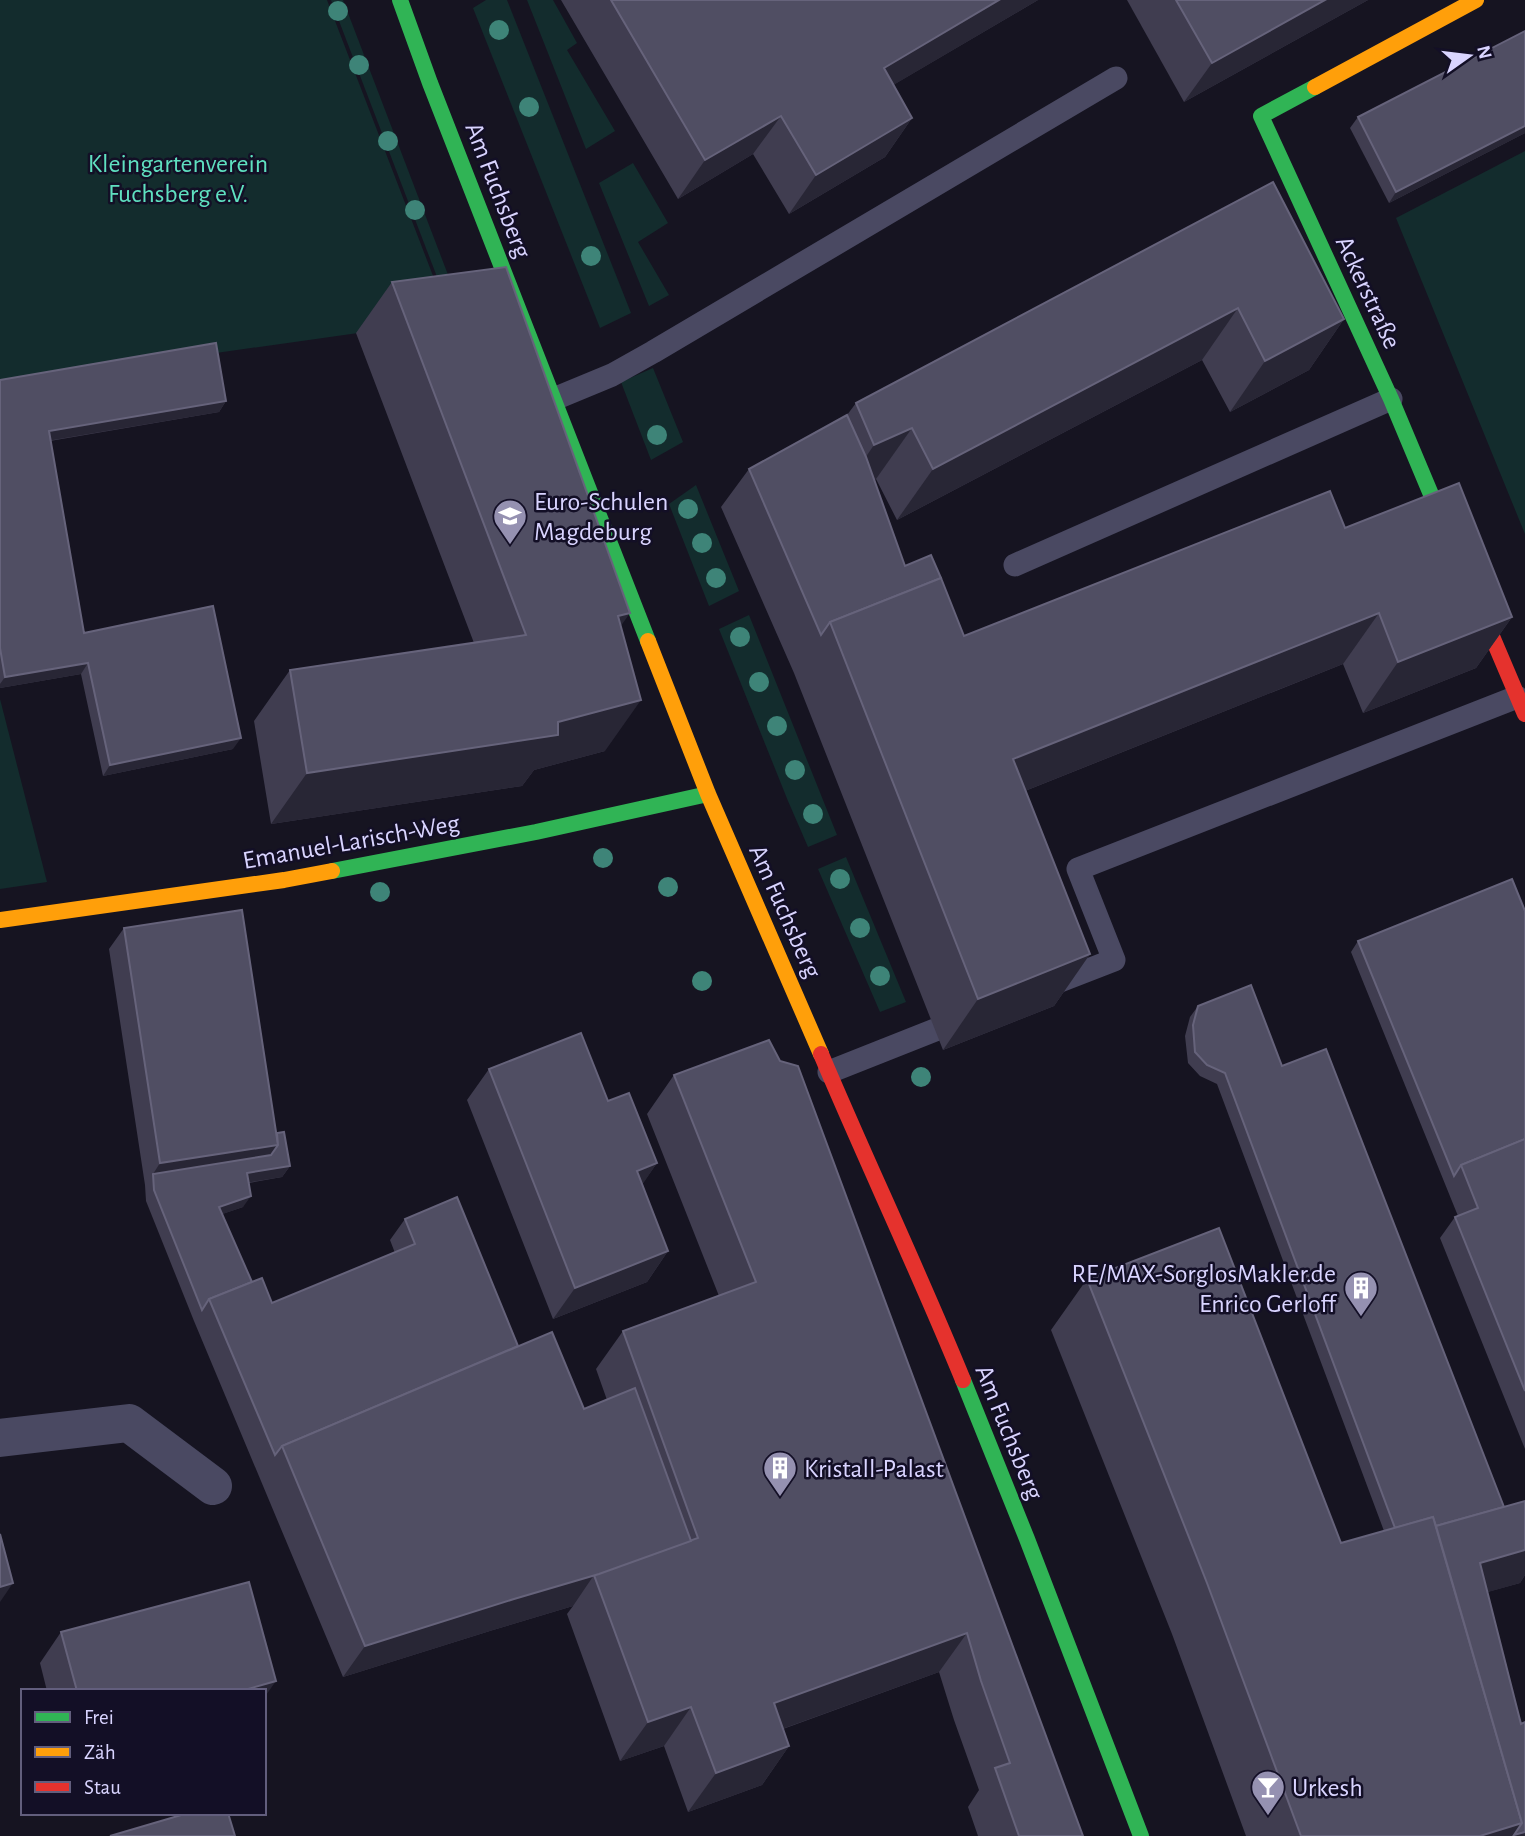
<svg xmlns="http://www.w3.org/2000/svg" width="1525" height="1836" font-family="'Alegreya Sans',sans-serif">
<rect width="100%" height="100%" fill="#161421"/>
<g fill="#132c2d">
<path d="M 0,0 L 327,0 L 450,320 L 209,354 L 0,390 Z"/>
<path d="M 331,0 L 343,0 L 463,314 L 452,316 Z"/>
<path d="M 486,0 L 507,0 L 631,313 L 600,328 L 473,8 Z"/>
<path d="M 527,0 L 553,0 L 577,43 L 567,50 L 615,131 L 586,149 Z"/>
<path d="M 1525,151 L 1525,534 L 1396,218 Z"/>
<path d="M 633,163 L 668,223 L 638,242 L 669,295 L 649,306 L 599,183 Z"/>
<path d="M 653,368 L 683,442 L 651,460 L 621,382 Z"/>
<path d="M 696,485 L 739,591 L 709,606 L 669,504 Z"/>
<path d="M 749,615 L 837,835 L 808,847 L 788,801 L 719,629 Z"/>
<path d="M 0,699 L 47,882 L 0,889 Z"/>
<path d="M 846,857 L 906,1002 L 880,1012 L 818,869 Z"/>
</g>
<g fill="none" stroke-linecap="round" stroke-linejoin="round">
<g stroke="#4a4962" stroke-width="23">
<path d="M 554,399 L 612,375 L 653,352 L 1116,78"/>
<path d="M 1015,565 L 1391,399"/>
<path d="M 1047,986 L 1114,960 L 1078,869 L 1517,697"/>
<path d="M 829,1072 L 935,1030"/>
</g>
<path stroke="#4a4962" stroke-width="38" d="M 0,1438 L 129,1423 L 213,1486"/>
<g stroke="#30b455" stroke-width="16">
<path d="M 400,0 L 430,83 L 648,641"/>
<path d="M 1315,87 L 1261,116 L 1391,399 L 1451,542"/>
<path d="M 332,871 L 536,832 L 708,794"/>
<path d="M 963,1380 L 1027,1539 L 1141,1836"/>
</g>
<g stroke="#ff9f0a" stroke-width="16">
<path d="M 1315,87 L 1476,0"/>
<path d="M 648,641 L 708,794 L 821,1054"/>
<path d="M 0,920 L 284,880 L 332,871"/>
</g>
<g stroke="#e5322d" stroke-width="16">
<path d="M 1474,594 L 1525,714"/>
<path d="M 821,1054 C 867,1163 918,1270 963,1380"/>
</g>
</g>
<g fill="#3e8478">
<circle cx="338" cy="11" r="10"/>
<circle cx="499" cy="30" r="10"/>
<circle cx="359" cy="65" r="10"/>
<circle cx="529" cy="107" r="10"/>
<circle cx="388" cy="141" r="10"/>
<circle cx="415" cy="210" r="10"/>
<circle cx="591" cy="256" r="10"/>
<circle cx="657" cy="435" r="10"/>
<circle cx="688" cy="509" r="10"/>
<circle cx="702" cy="543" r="10"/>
<circle cx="716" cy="578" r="10"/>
<circle cx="740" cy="637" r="10"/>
<circle cx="759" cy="682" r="10"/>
<circle cx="777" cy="726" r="10"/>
<circle cx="795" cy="770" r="10"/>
<circle cx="813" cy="814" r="10"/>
<circle cx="603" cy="858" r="10"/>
<circle cx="840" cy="879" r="10"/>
<circle cx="668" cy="887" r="10"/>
<circle cx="380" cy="892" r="10"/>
<circle cx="860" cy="928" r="10"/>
<circle cx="880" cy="976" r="10"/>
<circle cx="702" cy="981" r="10"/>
<circle cx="921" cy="1077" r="10"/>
</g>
<g fill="#403d50">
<path d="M 561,0 L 1038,0 L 893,85 L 912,118 L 885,157 L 789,214 L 753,154 L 678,199 Z"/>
<path d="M 1127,0 L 1368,0 L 1184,102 Z"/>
<path d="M 1525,31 L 1525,133 L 1389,203 L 1350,128 L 1358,117 Z"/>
<path d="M 1273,182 L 1344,319 L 1309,370 L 1230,412 L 1202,360 L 897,520 L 876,479 L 874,480 L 905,566 L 964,636 L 1345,528 L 1512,617 L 1476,668 L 1363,713 L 1343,664 L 1025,791 L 1090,954 L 1054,1006 L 943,1050 L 794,673 L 721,507 L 749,469 L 847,415 L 856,403 Z"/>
<path d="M 392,282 L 605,751 L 534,770 L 522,786 L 271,824 L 254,721 L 290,670 L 474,643 L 356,333 Z"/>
<path d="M 0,380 L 226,401 L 219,412 L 50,441 L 84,633 L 233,749 L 103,776 L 81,674 L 0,688 Z"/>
<path d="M 1525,911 L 1525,1449 L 1440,1238 L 1455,1217 L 1458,1216 L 1351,952 L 1358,941 Z"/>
<path d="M 124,928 L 277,1133 L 290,1166 L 282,1177 L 249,1183 L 243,1207 L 222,1214 L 252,1282 L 272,1303 L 395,1253 L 390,1240 L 405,1219 L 518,1346 L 584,1409 L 607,1400 L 596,1369 L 623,1331 L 719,1296 L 647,1114 L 674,1075 L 1083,1836 L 978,1836 L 968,1807 L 979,1790 L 954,1720 L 939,1672 L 783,1729 L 789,1746 L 762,1785 L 688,1812 L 664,1746 L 620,1761 L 567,1614 L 573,1606 L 493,1630 L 343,1677 L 194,1321 L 146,1201 L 145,1185 L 109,949 Z"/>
<path d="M 1198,1006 L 1282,1066 L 1504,1507 L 1525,1501 L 1525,1575 L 1520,1583 L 1487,1592 L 1525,1836 L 1246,1836 L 1172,1634 L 1051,1330 L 1087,1279 L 1341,1543 L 1384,1531 L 1217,1084 L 1200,1076 L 1188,1063 L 1185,1036 L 1190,1017 Z"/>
<path d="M 489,1069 L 608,1101 L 657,1163 L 642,1184 L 668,1251 L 647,1282 L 553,1319 L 467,1100 Z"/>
<path d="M 61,1632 L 264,1691 L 47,1691 L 40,1663 Z"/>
</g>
<g fill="#282635">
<path d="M 999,0 L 1038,0 L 856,107 L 884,68 Z"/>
<path d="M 1325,0 L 1368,0 L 1184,102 L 1212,63 Z"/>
<path d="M 781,116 L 753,154 L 678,199 L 705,160 Z"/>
<path d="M 912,118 L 885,157 L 789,214 L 816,175 Z"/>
<path d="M 1525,126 L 1525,133 L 1389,203 L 1396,192 Z"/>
<path d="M 1238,308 L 1202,360 L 897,520 L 933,469 Z"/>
<path d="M 1344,319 L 1309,370 L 1230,412 L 1265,361 Z"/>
<path d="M 226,401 L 219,412 L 41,442 L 49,431 Z"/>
<path d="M 912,428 L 876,479 L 839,496 L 874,445 Z"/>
<path d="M 630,613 L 594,664 L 618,616 Z"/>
<path d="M 1379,613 L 1343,664 L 977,810 L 1013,759 Z"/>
<path d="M 1512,617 L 1476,668 L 1363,713 L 1398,662 Z"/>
<path d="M 88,663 L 81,674 L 0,688 L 0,684 L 5,677 Z"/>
<path d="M 641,700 L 605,751 L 534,770 L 522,786 L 271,824 L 307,773 L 558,722 Z"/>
<path d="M 241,738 L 233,749 L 103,776 L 110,765 Z"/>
<path d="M 1090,954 L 1054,1006 L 943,1050 L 978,999 Z"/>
<path d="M 278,1145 L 263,1166 L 153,1174 L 160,1163 Z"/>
<path d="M 657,1163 L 636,1194 L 637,1171 Z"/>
<path d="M 290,1166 L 282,1177 L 239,1184 L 247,1173 Z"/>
<path d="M 251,1196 L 243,1207 L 211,1218 L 219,1207 Z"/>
<path d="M 668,1251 L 647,1282 L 553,1319 L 575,1288 Z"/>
<path d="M 1525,1550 L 1525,1575 L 1520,1583 L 1453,1602 L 1480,1563 Z"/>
<path d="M 594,1575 L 573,1606 L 493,1630 L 343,1677 L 365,1646 L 514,1599 Z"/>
<path d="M 13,1583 L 0,1602 L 0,1587 Z"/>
<path d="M 967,1633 L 939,1672 L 746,1742 L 774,1703 Z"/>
<path d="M 276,1681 L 264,1698 L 264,1691 L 241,1691 Z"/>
<path d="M 691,1707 L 664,1746 L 620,1761 L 648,1722 Z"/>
<path d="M 789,1746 L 762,1785 L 688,1812 L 716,1773 Z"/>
<path d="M 1522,1823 L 1525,1836 L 1480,1836 Z"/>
</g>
<g fill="#504e63" stroke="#66637b" stroke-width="2">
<path d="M 611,0 L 999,0 L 884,68 L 912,118 L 816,175 L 781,116 L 705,160 Z"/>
<path d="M 1176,0 L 1325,0 L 1212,63 Z"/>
<path d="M 1525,31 L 1525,126 L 1396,192 L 1358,117 Z"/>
<path d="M 1273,182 L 1344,319 L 1265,361 L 1238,308 L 933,469 L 912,428 L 874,445 L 856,403 Z"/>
<path d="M 506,267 L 630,613 L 618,616 L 641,700 L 558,722 L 558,735 L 307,773 L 290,670 L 526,635 L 392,282 Z"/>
<path d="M 216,343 L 226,401 L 49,431 L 84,633 L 213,606 L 241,738 L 110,765 L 88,663 L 5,677 L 0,648 L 0,380 Z"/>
<path d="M 847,415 L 866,457 L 905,566 L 931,555 L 941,578 L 830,622 L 821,635 L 749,469 Z"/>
<path d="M 1459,483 L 1512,617 L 1398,662 L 1379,613 L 1013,759 L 1090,954 L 978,999 L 830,622 L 941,578 L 964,636 L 1330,491 L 1345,528 Z"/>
<path d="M 1512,879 L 1525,911 L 1525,1139 L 1461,1165 L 1454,1176 L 1358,941 Z"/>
<path d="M 242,910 L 278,1145 L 160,1163 L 124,928 Z"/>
<path d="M 1251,985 L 1282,1066 L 1326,1049 L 1504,1507 L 1436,1526 L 1433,1517 L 1395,1528 L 1225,1073 L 1207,1065 L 1195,1052 L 1193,1025 L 1198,1006 Z"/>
<path d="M 581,1033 L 608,1101 L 629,1093 L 657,1163 L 637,1171 L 668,1251 L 575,1288 L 489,1069 Z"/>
<path d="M 769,1040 L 780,1061 L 798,1066 L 1083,1836 L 1019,1836 L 995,1768 L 1010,1763 L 981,1681 L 967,1633 L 774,1703 L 789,1746 L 716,1773 L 691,1707 L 648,1722 L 594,1575 L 698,1538 L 623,1331 L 756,1282 L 674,1075 Z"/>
<path d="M 284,1132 L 290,1166 L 247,1173 L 251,1196 L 219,1207 L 252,1282 L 209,1299 L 202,1310 L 154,1190 L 153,1174 L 271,1155 L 278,1145 L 277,1133 Z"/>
<path d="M 1525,1139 L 1525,1391 L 1455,1217 L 1478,1208 L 1461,1165 Z"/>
<path d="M 457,1197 L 518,1346 L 282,1446 L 275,1455 L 209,1299 L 262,1278 L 272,1303 L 415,1244 L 405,1219 Z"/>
<path d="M 1219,1228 L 1341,1543 L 1433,1517 L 1522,1823 L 1480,1836 L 1301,1836 L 1207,1583 L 1087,1279 Z"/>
<path d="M 552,1332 L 584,1409 L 635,1388 L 691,1541 L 599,1574 L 514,1599 L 365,1646 L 282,1446 Z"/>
<path d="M 1525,1501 L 1525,1550 L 1480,1563 L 1521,1724 L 1525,1722 L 1525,1832 L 1514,1835 L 1522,1823 L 1436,1526 Z"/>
<path d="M 0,1534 L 13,1583 L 0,1587 Z"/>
<path d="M 249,1582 L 276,1681 L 241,1691 L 77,1691 L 61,1632 Z"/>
<path d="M 188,1813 L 228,1813 L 235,1836 L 110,1836 Z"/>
</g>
<defs>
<g id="school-pin" transform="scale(1.75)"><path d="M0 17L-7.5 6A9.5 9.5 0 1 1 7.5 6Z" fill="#9591b1" stroke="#130f26"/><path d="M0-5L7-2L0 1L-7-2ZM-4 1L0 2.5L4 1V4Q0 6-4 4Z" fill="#fff"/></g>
<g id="building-pin" transform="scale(1.75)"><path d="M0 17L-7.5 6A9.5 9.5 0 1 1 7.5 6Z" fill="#9591b1" stroke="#130f26"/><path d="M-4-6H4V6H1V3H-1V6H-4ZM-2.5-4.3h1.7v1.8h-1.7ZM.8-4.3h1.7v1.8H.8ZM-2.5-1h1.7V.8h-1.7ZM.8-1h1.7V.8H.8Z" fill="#fff"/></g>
<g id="bar-pin" transform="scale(1.75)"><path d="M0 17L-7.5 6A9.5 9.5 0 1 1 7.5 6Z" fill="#9591b1" stroke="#130f26"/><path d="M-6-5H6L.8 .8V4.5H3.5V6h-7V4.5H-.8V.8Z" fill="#fff"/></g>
</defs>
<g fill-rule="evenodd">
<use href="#school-pin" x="510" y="516"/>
<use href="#building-pin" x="1361" y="1288"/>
<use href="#building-pin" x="780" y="1468"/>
<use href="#bar-pin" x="1268" y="1787"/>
</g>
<g text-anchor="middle" stroke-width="5" stroke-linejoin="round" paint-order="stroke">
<g font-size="26" fill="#5fe0c0" stroke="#130f26">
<text x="178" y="172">Kleingartenverein<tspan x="178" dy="30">Fuchsberg e.V.</tspan></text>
</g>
<g font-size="26" fill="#d9d4ff" stroke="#130f26">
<text transform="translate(499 190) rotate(69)" y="9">Am Fuchsberg</text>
<text transform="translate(1369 292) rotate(65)" y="9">Ackerstraße</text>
<text transform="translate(351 841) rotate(-10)" y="9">Emanuel-Larisch-Weg</text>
<text transform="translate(786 911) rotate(66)" y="9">Am Fuchsberg</text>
<text transform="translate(1010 1432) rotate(68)" y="9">Am Fuchsberg</text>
</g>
<g font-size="26" fill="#d9d4ff" stroke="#130f26" text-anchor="start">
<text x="534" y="510">Euro-Schulen<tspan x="534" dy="30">Magdeburg</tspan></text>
<text x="1336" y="1282" text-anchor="end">RE/MAX-SorglosMakler.de<tspan x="1336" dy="30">Enrico Gerloff</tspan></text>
<text x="804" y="1477">Kristall-Palast</text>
<text x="1292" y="1796">Urkesh</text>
</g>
</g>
<rect x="21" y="1689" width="245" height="126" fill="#130f26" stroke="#625e7d" stroke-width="2"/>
<rect x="35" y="1712" width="35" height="10" fill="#30b455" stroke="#625e7d" stroke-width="2"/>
<text x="84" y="1724" font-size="21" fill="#d9d4ff">Frei</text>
<rect x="35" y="1747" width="35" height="10" fill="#ff9f0a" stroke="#625e7d" stroke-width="2"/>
<text x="84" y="1759" font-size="21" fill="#d9d4ff">Zäh</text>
<rect x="35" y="1782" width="35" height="10" fill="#e5322d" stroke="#625e7d" stroke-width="2"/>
<text x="84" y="1794" font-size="21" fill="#d9d4ff">Stau</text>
<g transform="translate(1469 56) rotate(76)" stroke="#130f26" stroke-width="5" paint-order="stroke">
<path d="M0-5L12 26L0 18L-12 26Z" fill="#d9d4ff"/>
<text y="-10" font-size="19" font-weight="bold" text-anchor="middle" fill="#d9d4ff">N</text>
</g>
</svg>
